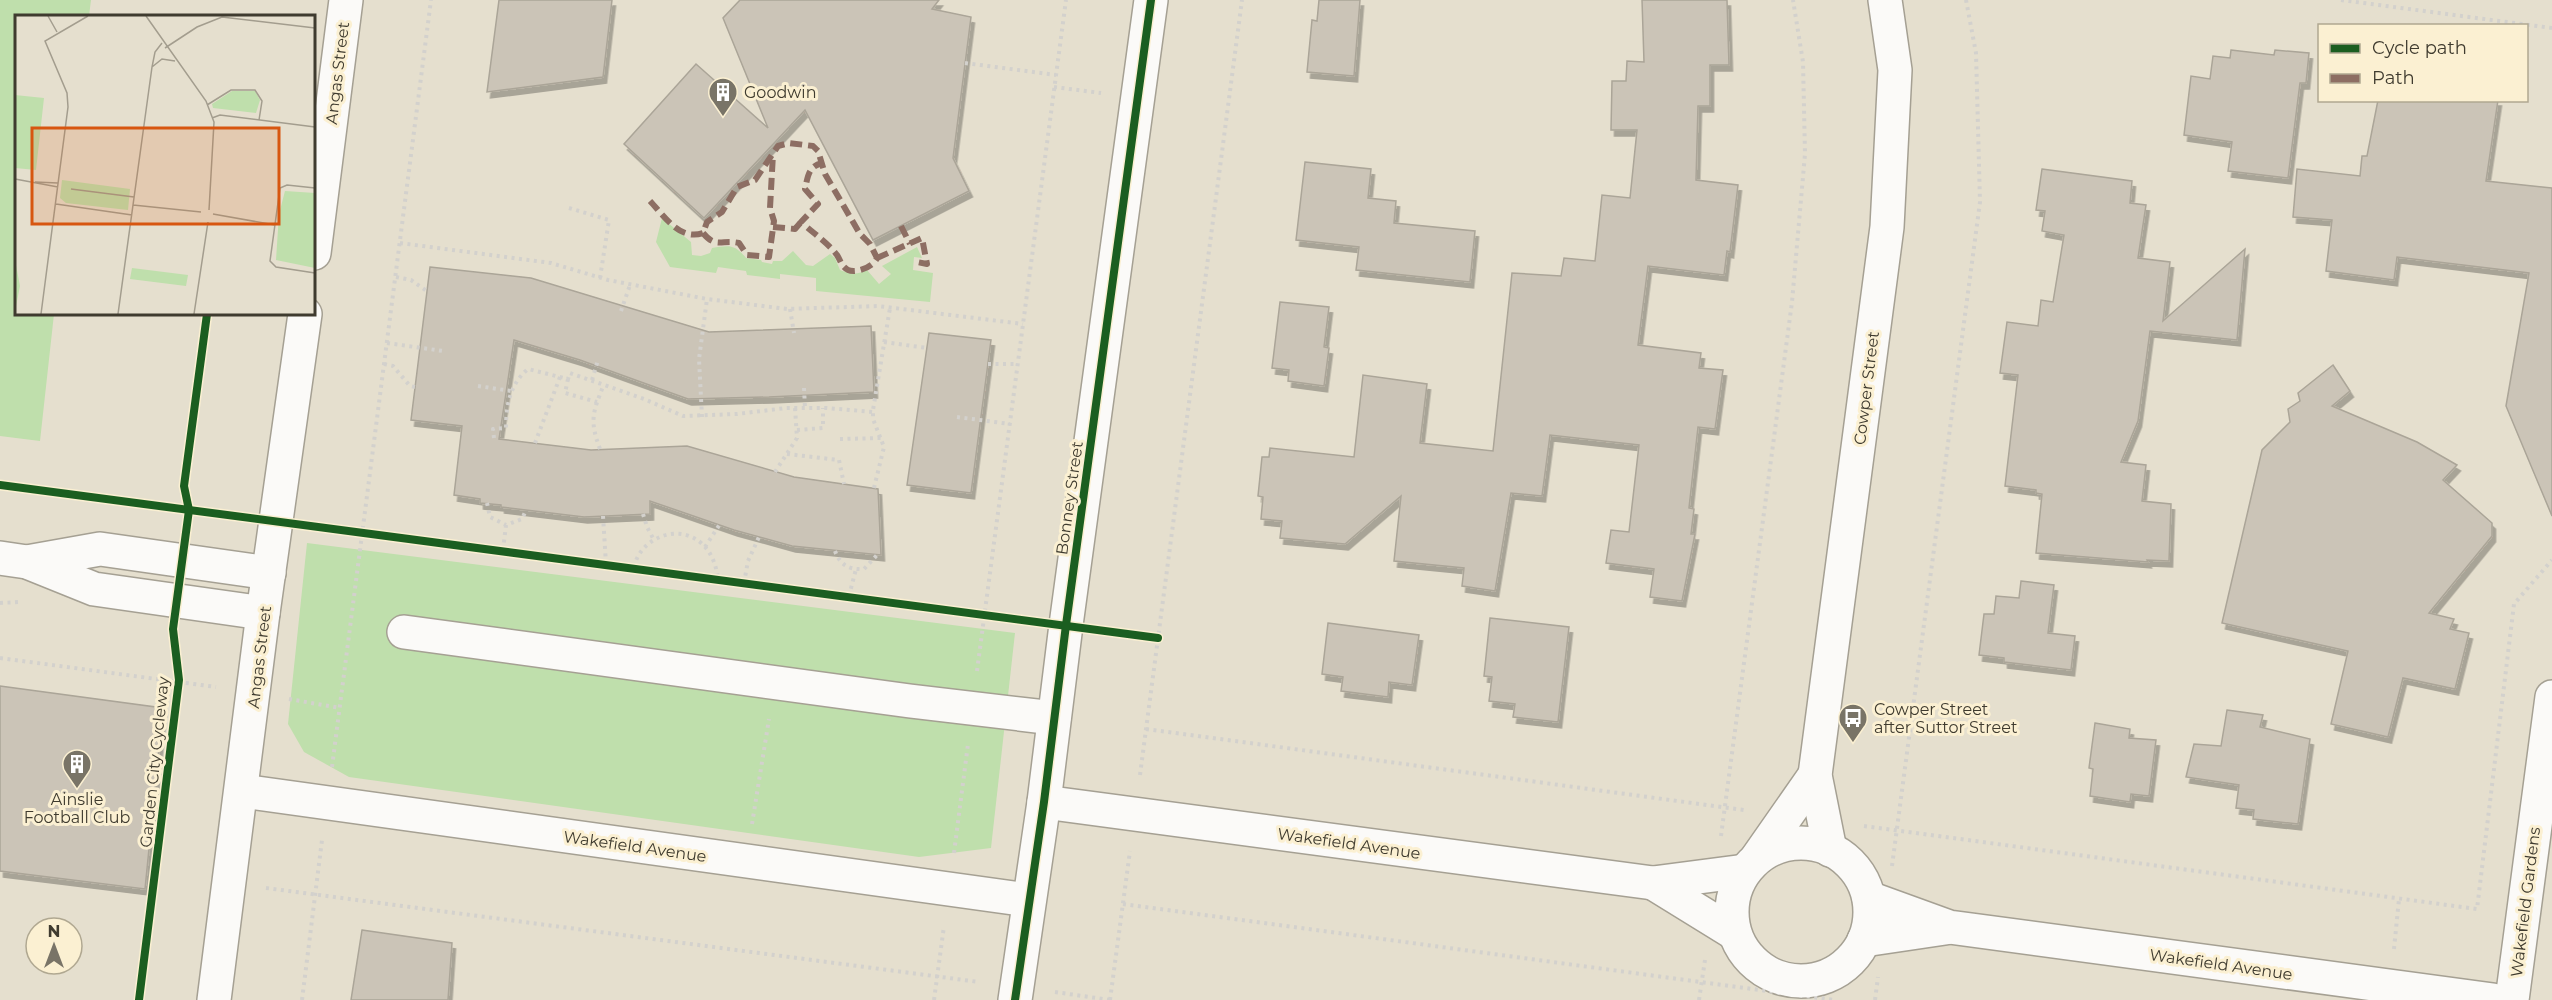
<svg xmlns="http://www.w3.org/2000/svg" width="2552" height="1000" font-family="Montserrat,sans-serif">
<defs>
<filter id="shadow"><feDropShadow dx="3.5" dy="6" stdDeviation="0" flood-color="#0004"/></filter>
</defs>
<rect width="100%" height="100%" fill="#e5dfce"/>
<g fill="#bfdfac">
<path d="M 0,0 L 91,0 L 89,16 L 16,16 L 16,314 L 54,314 L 40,441 L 0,436 Z"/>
<path d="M 662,218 L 691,242 L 692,255 L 701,256 L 710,253 L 712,248 C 729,245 735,244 746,258 L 761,260 L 762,262 L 772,264 L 773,261 L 782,261 L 793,251 L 806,265 L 813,266 L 830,254 L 835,258 L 840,270 C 851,274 857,275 867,270 L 879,284 L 891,274 L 882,266 L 917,247 L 922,258 L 914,257 L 913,270 L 933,273 L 930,302 L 816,291 L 816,278 L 780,274 L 780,279 L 747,275 L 746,271 L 718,267 L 716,273 L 670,267 L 656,242 Z"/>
<path d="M 307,543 L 1015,633 L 991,848 L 919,857 L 349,777 L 304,752 L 288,724 Z"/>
</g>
<g fill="#cbc4b7" stroke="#aba598" stroke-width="1.5" filter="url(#shadow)">
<path d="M 499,0 L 612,0 L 603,77 L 487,92 Z"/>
<path d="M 740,0 L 939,0 L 932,9 L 971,17 L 953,158 L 969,191 L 873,240 L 805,110 L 704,218 L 624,144 L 696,64 L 768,128 L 723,18 Z"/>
<path d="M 1319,0 L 1360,0 L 1354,76 L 1307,72 L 1312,20 L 1317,21 Z"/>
<path d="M 1642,0 L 1727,0 L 1729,65 L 1710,65 L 1710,106 L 1698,106 L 1696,180 L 1738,185 L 1730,252 L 1727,251 L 1724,275 L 1648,266 L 1638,345 L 1701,353 L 1699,368 L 1723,370 L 1715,429 L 1698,427 L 1689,508 L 1694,509 L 1691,534 L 1695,534 L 1682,601 L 1650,597 L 1654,569 L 1606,563 L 1611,530 L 1629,532 L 1639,445 L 1550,435 L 1542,496 L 1511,493 L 1495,591 L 1462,586 L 1464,568 L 1394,561 L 1401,496 L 1345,544 L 1280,538 L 1282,521 L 1261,519 L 1263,497 L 1258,496 L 1262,457 L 1269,457 L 1270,448 L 1354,457 L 1363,375 L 1427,384 L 1420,443 L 1493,451 L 1512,273 L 1561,276 L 1564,258 L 1595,261 L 1602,195 L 1630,198 L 1637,130 L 1611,130 L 1612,81 L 1626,81 L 1627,61 L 1644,62 Z"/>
<path d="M 2231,50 L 2274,55 L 2275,50 L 2309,53 L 2306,83 L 2300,83 L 2288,178 L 2228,171 L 2232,142 L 2184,135 L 2191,76 L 2210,79 L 2213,56 L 2230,58 Z"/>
<path d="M 2378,100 L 2498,100 L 2486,181 L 2552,188 L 2552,516 L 2506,406 L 2529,273 L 2397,257 L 2394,280 L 2326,271 L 2332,220 L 2293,217 L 2297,169 L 2360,176 L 2362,156 L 2367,156 Z"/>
<path d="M 1305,162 L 1371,169 L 1368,198 L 1396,201 L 1394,223 L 1475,231 L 1470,282 L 1356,270 L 1359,247 L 1296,240 Z"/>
<path d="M 2042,169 L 2132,181 L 2130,203 L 2146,205 L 2138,258 L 2170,262 L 2163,321 L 2245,249 L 2237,340 L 2150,331 L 2138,421 L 2121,462 L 2146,465 L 2142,501 L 2171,504 L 2169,561 L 2147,560 L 2148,562 L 2036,553 L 2042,494 L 2036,493 L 2036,490 L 2005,486 L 2018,375 L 2000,373 L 2007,322 L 2038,326 L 2041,300 L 2053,302 L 2064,235 L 2042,231 L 2045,211 L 2036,210 Z"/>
<path d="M 430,267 L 531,278 L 709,332 L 871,326 L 874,392 L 769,397 L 688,399 L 580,360 L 514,340 L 499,439 L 591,450 L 687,446 L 794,477 L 878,489 L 881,555 L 792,546 L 734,530 L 650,501 L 650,514 L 584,517 L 501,507 L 501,505 L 480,503 L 480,499 L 454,495 L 462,426 L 411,420 Z"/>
<path d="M 1280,302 L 1329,307 L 1324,347 L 1329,348 L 1324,386 L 1288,381 L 1289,370 L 1272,368 Z"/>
<path d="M 929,333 L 991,340 L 971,493 L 907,485 Z"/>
<path d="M 2333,365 L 2350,391 L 2332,406 L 2417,442 L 2457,465 L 2443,480 L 2492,523 L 2492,536 L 2429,613 L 2454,619 L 2450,629 L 2469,633 L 2455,689 L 2403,678 L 2388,737 L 2331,724 L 2348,651 L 2222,623 L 2262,450 L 2290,422 L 2288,409 L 2300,401 L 2298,393 Z"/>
<path d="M 2021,581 L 2054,585 L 2048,633 L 2075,636 L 2071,670 L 2004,662 L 2004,658 L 1979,655 L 1984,614 L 1994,614 L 1996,596 L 2019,598 Z"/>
<path d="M 1490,618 L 1569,627 L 1558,722 L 1513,717 L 1515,704 L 1489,701 L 1492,677 L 1484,676 Z"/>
<path d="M 1328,623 L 1419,635 L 1412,685 L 1389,682 L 1388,697 L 1341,691 L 1343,677 L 1322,674 Z"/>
<path d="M 0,686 L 163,708 L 145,889 L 0,871 Z"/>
<path d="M 2227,710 L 2263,715 L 2260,727 L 2310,739 L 2298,824 L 2253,819 L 2254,810 L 2236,808 L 2239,785 L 2186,777 L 2194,744 L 2221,746 Z"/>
<path d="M 2095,723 L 2130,729 L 2129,738 L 2156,740 L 2149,796 L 2131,794 L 2130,802 L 2090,796 L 2093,769 L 2089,768 Z"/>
<path d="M 362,930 L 452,943 L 448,1000 L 351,1000 Z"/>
</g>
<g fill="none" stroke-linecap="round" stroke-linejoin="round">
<g stroke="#a5a093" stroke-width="36">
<g id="minor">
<path d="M 314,253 L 346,0"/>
<path d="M 0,558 L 27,562 L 94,589 L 263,613"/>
<path d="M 27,562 L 100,549 L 269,573"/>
<path d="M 404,632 L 910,701 L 1054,718"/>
<path d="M 242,791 L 1028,900"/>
<path d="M 1044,802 L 1653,883 L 1745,871"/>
<path d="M 1653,883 L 1734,933"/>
<path d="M 1869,898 L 1949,927 L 2493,1000"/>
<path d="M 1864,940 L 1945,928"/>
<path d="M 214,1000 L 263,613 L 305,314"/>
<path d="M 1015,1000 L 1044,802 L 1066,625 L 1151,0"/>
<path d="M 2512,1000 L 2552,697"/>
</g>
</g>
<g stroke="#a5a093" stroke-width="36">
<g id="tertiary">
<circle cx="1801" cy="912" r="69"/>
<path d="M 1830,850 L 1815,775 L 1887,227 L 1895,70 L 1885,0"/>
<path d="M 1757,858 L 1815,775"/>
</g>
</g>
<g stroke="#d3d1cd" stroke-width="4" stroke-dasharray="3 4.5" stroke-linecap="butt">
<path d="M 2341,0 L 2552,28"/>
<path d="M 965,63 L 1056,75"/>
<path d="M 1054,87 L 1101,93"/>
<path d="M 569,208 L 609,220 L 600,278"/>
<path d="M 400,243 L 551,263 L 608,280 L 707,299 L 787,309 L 878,306 L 1023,324"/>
<path d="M 396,277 L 411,280 L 428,292"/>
<path d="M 790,309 L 794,333"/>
<path d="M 621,311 L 630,285"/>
<path d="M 884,342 L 927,348"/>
<path d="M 387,343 L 443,351"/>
<path d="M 384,364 L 393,366 L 410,386 L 415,387"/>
<path d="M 988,364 L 1018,364"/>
<path d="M 568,379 L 565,393 L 597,402"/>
<path d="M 592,380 L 598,360"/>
<path d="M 478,386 L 511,391"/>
<path d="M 804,388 L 805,408"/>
<path d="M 702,417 L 699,359 L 707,299"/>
<path d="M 957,417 L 1010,424"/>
<path d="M 797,430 L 823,428 L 823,408"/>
<path d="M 494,438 L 493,429 L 506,428 C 506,405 510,384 528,369 L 568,379 L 570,373 L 644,399 L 683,416 L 737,414 L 786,408 L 827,408 L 873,412"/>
<path d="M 840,439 L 881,438"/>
<path d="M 535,443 L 560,377"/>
<path d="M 600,449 C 589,420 593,412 604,384"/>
<path d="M 787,454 L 839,460 L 844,484"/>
<path d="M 775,472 L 797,438 L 795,408"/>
<path d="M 874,488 L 884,447 L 873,419 L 873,410 L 890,308"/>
<path d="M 487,503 L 490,517 L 506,525 L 522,519 L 526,510"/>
<path d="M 643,514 L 647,527 L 654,540"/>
<path d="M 603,516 L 606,564"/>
<path d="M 705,547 L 720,524"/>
<path d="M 503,550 L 506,525"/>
<path d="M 835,551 C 840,565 849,570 864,569 L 877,555"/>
<path d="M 634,567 C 640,539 676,523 700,542 C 712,552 716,565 718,579"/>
<path d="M 744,583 L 748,561 L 759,537"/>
<path d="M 849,596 L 856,569"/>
<path d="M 0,603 L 20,602"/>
<path d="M 0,658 L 216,687"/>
<path d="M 977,671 L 1066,0"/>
<path d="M 289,699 L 340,708"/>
<path d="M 1146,729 L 1744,810"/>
<path d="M 332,767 L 431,0"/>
<path d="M 1140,775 L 1242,0"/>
<path d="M 752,824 L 769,719"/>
<path d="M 1864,826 L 2477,909 L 2514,604 L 2552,560"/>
<path d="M 1721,836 L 1792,302 L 1805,154 L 1803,62 L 1793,0"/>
<path d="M 954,853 L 968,744"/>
<path d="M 1892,866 L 1980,202 L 1976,53 L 1966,0"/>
<path d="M 266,888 L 979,982"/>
<path d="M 1123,904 L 1834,1000"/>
<path d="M 2394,949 L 2399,899"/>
<path d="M 1055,992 L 1110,1000"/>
<path d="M 302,1000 L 322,840"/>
<path d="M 934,1000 L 944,926"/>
<path d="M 1110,1000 L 1130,851"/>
<path d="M 1699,1000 L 1705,960"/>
<path d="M 1875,1000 L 1878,977"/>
</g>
<use href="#minor" stroke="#fbfaf8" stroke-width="33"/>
<use href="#tertiary" stroke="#fbfaf8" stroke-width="33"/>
<g stroke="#8d6e63" stroke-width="6" stroke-dasharray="12 6" stroke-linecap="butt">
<path d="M 650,201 C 665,217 680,241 703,233 L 707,222 L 722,212 L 737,187 L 755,180 L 778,146 L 789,143 L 813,146 L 818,151 L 825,174 L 860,234 L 870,244 L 877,258 C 874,266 857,274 848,270 C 841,266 841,261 837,255 C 828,243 813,233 801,222 L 818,204 L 805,189 C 808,176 808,167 822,163"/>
<path d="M 901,226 L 910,244"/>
<path d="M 773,227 L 795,229 L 801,222"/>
<path d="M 703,233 C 716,249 722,239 739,243 L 747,255 L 769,257 L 774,221 L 770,208 L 773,154"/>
<path d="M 877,258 L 922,238 L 927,264 L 917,262"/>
</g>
<g stroke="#fbf0d2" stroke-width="11">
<g id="cycleway">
<path d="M 0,485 L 1158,638"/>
<path d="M 139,1000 L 179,680 L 173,629 L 189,510 L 184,486 L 207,314"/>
<path d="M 1015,1000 L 1044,802 L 1066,625 L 1151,0"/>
</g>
</g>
<use href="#cycleway" stroke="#1b5e20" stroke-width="8"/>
</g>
<defs>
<g id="building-pin" transform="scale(1.5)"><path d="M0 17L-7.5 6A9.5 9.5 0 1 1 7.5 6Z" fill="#797467" stroke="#fbf0d2"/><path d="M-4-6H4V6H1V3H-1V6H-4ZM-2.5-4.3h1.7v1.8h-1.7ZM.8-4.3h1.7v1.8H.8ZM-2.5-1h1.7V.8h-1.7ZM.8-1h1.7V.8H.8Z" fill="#fff"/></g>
<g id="bus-pin" transform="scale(1.5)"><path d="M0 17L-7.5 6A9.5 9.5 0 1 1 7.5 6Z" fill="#797467" stroke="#fbf0d2"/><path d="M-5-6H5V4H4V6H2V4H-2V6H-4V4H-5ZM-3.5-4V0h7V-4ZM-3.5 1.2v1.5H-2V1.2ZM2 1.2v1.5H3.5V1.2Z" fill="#fff"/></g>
</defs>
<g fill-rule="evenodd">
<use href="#building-pin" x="723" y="92"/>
<use href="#bus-pin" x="1853" y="718"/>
<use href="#building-pin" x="77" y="764"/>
</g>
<g text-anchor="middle" stroke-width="6" stroke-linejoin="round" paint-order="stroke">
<g font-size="16" fill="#3f3b2f" stroke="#fbf0d2">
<text transform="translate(337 73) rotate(-83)" y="6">Angas Street</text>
<text transform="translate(1866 388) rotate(-83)" y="6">Cowper Street</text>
<text transform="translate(1069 498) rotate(-82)" y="6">Bonney Street</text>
<text transform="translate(259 657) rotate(-83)" y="6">Angas Street</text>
<text transform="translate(154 762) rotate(-84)" y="6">Garden City Cycleway</text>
<text transform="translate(1349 843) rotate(8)" y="6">Wakefield Avenue</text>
<text transform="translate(635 846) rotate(8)" y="6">Wakefield Avenue</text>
<text transform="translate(2525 902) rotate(-83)" y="6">Wakefield Gardens</text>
<text transform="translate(2221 964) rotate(8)" y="6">Wakefield Avenue</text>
</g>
<g font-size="16" fill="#3f3b2f" stroke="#fbf0d2" text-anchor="start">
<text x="744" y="98">Goodwin</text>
<text x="1874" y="715">Cowper Street<tspan x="1874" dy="18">after Suttor Street</tspan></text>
<text x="77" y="805" text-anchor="middle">Ainslie<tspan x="77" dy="18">Football Club</tspan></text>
</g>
</g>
<g transform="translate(15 15)">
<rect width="300" height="300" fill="#e5dfce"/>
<path d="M 217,76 L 240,76 L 245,85 L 241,98 L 198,93 L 197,89 ZM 0,80 L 29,83 L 21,155 L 0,153 ZM 47,165 L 115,174 L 113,195 L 51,188 L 45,183 ZM 270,176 L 300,178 L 300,253 L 261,245 L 264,199 ZM 0,245 L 5,271 L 0,296 ZM 117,253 L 173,260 L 171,271 L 115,264 Z" fill="#bfdfac"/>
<path fill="none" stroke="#a39d8e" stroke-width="1.5" d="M 33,1 L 42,17M 131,1 L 191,86 L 199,107 L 194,195M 150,33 L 182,12 L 207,2 L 300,13M 137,52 L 147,44 L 160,46M 192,90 L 216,75 L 240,75 L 247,86 L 244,105M 197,103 L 205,100 L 300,112M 0,164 L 43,172M 20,167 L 43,168M 300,173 L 272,170 L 265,173 L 255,246 L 261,252 L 300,258M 56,174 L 119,182M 41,189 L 117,200M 118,190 L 186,197M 198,199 L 260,210M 26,299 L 53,92 L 52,78 L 30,26 L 73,1M 103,299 L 137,52 L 140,37 L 147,28M 179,299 L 193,207"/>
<path fill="#d75610" fill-opacity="0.15" stroke="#d75610" stroke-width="3" d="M 17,113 L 264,113 L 264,209 L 17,209 Z"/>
<rect width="300" height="300" fill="none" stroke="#3f3b2f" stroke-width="3"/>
</g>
<rect x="2318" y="24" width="210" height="78" fill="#fbf0d2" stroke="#b0a891" stroke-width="1.5"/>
<rect x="2330" y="44" width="30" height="9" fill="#1b5e20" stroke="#b0a891" stroke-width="1.5"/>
<text x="2372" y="54" font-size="18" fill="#3f3b2f">Cycle path</text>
<rect x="2330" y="74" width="30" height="9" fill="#8d6e63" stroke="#b0a891" stroke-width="1.5"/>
<text x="2372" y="84" font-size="18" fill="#3f3b2f">Path</text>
<g transform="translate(54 946)"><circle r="28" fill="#fbf0d2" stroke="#b0a891" stroke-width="1.5"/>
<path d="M0-4.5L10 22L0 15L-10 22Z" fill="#797467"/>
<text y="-9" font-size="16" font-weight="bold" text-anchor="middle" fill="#3f3b2f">N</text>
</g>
</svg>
